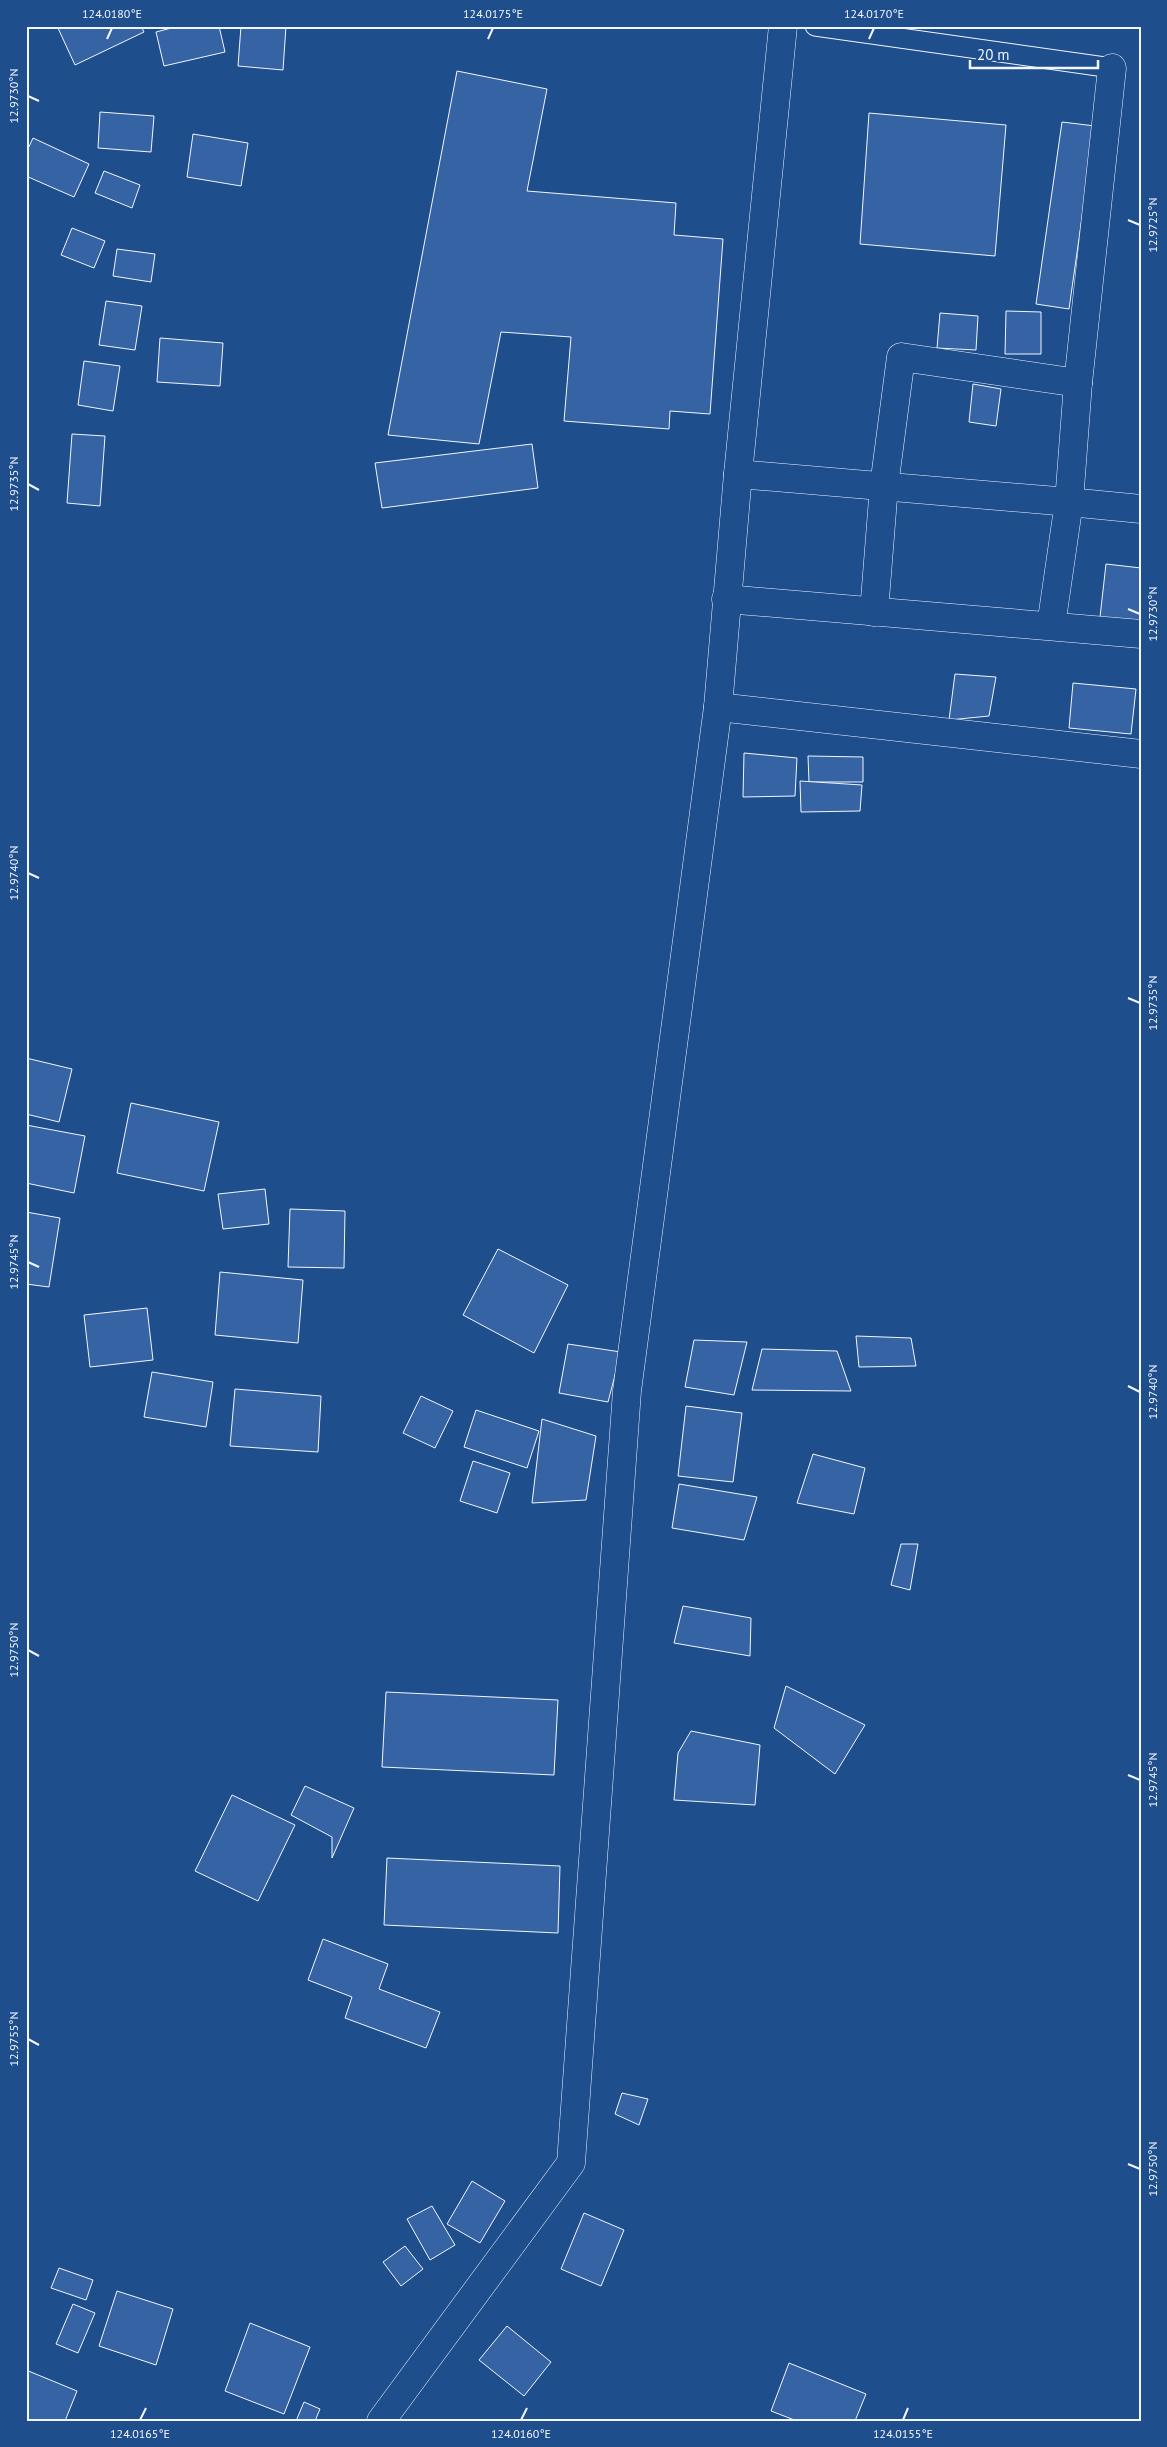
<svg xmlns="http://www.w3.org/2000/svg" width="1167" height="2447" font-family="'PT Sans',sans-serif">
<rect width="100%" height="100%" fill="#1f4e8c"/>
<g fill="#3563a3" stroke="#f2f6ff">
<path d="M 57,26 L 141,26 L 144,32 L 75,65 Z"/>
<path d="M 179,26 L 219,26 L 225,52 L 164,66 L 156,32 Z"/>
<path d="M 241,26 L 286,26 L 283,70 L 238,66 Z"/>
<path d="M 457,71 L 547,89 L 527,191 L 676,203 L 674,235 L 723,239 L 710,414 L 670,411 L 669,429 L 564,421 L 571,337 L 501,332 L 479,444 L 388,435 Z"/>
<path d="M 100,112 L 154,116 L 151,152 L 98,148 Z"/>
<path d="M 869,113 L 1006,125 L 995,256 L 860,244 Z"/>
<path d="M 1062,122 L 1095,126 L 1069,309 L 1036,304 Z"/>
<path d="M 193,134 L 248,143 L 241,186 L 187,177 Z"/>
<path d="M 33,138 L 89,164 L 74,197 L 26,176 L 26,153 Z"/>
<path d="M 104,171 L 140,185 L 132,208 L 95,193 Z"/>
<path d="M 72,228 L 105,241 L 94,268 L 61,255 Z"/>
<path d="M 117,249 L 155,254 L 151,282 L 113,276 Z"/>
<path d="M 106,301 L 142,306 L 135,350 L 99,345 Z"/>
<path d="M 1006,311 L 1041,312 L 1041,354 L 1005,354 Z"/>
<path d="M 940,313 L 978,316 L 976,350 L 937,348 Z"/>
<path d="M 160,338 L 223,343 L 220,386 L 157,382 Z"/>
<path d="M 84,361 L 120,366 L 113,411 L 78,405 Z"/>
<path d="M 973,384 L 1001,389 L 996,426 L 969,422 Z"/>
<path d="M 72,434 L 105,436 L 100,506 L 67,503 Z"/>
<path d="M 532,444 L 538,488 L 382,508 L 375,463 Z"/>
<path d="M 1106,564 L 1141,568 L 1141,622 L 1100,617 Z"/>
<path d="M 955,674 L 996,677 L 989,716 L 949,720 Z"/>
<path d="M 1073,683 L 1136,689 L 1131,734 L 1069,728 Z"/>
<path d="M 744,753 L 797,758 L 795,796 L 743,797 Z"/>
<path d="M 808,756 L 863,757 L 863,782 L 809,782 Z"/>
<path d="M 800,781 L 862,785 L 860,811 L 801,812 Z"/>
<path d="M 26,1058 L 72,1069 L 59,1122 L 26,1114 Z"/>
<path d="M 131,1103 L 219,1122 L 204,1191 L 117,1173 Z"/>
<path d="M 26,1125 L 85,1136 L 74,1193 L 26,1183 Z"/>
<path d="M 265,1189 L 269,1224 L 223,1229 L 218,1194 Z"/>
<path d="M 290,1209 L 345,1211 L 344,1268 L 288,1267 Z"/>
<path d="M 26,1212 L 60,1218 L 49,1287 L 26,1284 Z"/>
<path d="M 498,1249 L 568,1285 L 534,1353 L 463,1315 Z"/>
<path d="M 220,1272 L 303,1280 L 298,1343 L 215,1335 Z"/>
<path d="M 147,1308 L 153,1360 L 90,1367 L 84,1315 Z"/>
<path d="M 856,1336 L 911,1338 L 916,1366 L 859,1367 Z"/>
<path d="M 694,1340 L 747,1342 L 734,1395 L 685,1387 Z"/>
<path d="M 568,1344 L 621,1352 L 608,1402 L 559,1393 Z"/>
<path d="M 762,1349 L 837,1351 L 851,1391 L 752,1390 Z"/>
<path d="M 152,1372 L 213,1382 L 206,1427 L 144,1417 Z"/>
<path d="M 235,1389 L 321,1396 L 318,1452 L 230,1446 Z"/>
<path d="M 421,1396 L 453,1411 L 435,1448 L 403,1433 Z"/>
<path d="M 686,1406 L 742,1413 L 733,1482 L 678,1476 Z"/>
<path d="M 476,1410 L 539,1431 L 527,1468 L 464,1447 Z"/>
<path d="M 542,1419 L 596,1436 L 586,1500 L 532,1503 Z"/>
<path d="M 813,1454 L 865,1468 L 854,1514 L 797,1503 Z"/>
<path d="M 473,1461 L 510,1473 L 497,1513 L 460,1501 Z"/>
<path d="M 679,1484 L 757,1497 L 744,1540 L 672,1528 Z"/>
<path d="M 901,1544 L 918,1544 L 910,1590 L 891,1585 Z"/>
<path d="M 683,1606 L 751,1618 L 750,1656 L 674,1643 Z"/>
<path d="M 786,1686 L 865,1725 L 835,1774 L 774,1728 Z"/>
<path d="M 386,1692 L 558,1700 L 554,1775 L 382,1767 Z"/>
<path d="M 691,1731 L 760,1745 L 755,1805 L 674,1800 L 678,1753 Z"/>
<path d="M 305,1786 L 354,1808 L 332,1858 L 332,1837 L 291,1815 Z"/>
<path d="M 232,1795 L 295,1825 L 258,1901 L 195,1871 Z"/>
<path d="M 387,1858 L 560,1866 L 558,1933 L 384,1925 Z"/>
<path d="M 323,1939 L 388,1964 L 379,1989 L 440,2012 L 426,2048 L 345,2018 L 352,1997 L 308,1980 Z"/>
<path d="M 622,2093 L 648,2099 L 639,2125 L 615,2114 Z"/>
<path d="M 472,2181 L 505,2201 L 480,2243 L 447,2224 Z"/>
<path d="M 432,2206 L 455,2245 L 430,2260 L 407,2219 Z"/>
<path d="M 584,2213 L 624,2230 L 601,2286 L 561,2269 Z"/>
<path d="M 405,2246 L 423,2269 L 401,2286 L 383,2262 Z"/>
<path d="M 59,2268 L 93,2280 L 86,2300 L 51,2288 Z"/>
<path d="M 117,2291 L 173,2309 L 156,2365 L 99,2346 Z"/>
<path d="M 73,2304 L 95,2313 L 78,2353 L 56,2344 Z"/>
<path d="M 250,2323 L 310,2347 L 284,2414 L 225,2391 Z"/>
<path d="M 507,2326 L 551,2362 L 524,2396 L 479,2360 Z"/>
<path d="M 789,2363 L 866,2394 L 855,2421 L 797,2421 L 771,2411 Z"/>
<path d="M 26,2370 L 77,2391 L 65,2421 L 26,2421 Z"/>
<path d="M 304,2402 L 320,2409 L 315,2421 L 296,2421 Z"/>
</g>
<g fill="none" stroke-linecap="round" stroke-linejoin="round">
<g stroke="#f2f6ff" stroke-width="21">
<path id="service" d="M 815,26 L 1112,68"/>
</g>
<g stroke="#f2f6ff" stroke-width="29">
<g id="minor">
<path d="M 1112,68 L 1078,383 L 1069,502 L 1141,509"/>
<path d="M 738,474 L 1069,502 L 1051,626"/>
<path d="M 726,599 L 1141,634"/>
<path d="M 874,612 L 884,486 L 901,357 L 1078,383"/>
<path d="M 718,707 L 1141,754"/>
<path d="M 381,2421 L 571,2163 L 627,1391 L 718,707 L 738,474 L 783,26"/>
</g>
</g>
<use href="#service" stroke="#1f4e8c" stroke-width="19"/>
<use href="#minor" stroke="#1f4e8c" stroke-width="28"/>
</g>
<path fill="none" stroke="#f2f6ff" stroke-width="2" d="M 107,39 L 112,28M 488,39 L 493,28M 869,39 L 874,28M 28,96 L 39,101M 1128,220 L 1140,225M 28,484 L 39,490M 1128,609 L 1140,614M 28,873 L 39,878M 1128,998 L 1140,1003M 28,1262 L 39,1267M 1128,1386 L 1140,1392M 28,1650 L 39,1656M 1128,1775 L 1140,1780M 28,2039 L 39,2045M 1128,2164 L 1140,2169M 140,2420 L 146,2408M 521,2420 L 527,2408M 903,2420 L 908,2408"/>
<rect width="1167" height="2447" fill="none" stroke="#1f4e8c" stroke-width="55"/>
<path d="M970 60v8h128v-8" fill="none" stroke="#f2f6ff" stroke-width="2.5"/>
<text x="977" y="60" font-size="15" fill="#f2f6ff" stroke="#1f4e8c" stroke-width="4" paint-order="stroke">20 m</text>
<rect x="28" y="28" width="1112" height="2392" fill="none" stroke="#f2f6ff" stroke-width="2"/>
<g font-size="12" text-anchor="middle" fill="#f2f6ff">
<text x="112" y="18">124.0180°E</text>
<text x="493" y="18">124.0175°E</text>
<text x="874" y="18">124.0170°E</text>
<text transform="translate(14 96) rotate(-90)" y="4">12.9730°N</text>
<text transform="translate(1153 225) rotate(-90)" y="4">12.9725°N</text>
<text transform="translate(14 484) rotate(-90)" y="4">12.9735°N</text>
<text transform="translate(1153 614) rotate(-90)" y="4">12.9730°N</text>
<text transform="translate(14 873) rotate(-90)" y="4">12.9740°N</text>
<text transform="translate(1153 1003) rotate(-90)" y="4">12.9735°N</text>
<text transform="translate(14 1262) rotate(-90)" y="4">12.9745°N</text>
<text transform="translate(1153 1392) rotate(-90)" y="4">12.9740°N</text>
<text transform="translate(14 1650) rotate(-90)" y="4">12.9750°N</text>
<text transform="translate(1153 1780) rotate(-90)" y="4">12.9745°N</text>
<text transform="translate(14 2039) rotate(-90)" y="4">12.9755°N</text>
<text transform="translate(1153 2169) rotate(-90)" y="4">12.9750°N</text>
<text x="140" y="2438">124.0165°E</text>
<text x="521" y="2438">124.0160°E</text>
<text x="903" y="2438">124.0155°E</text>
</g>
</svg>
